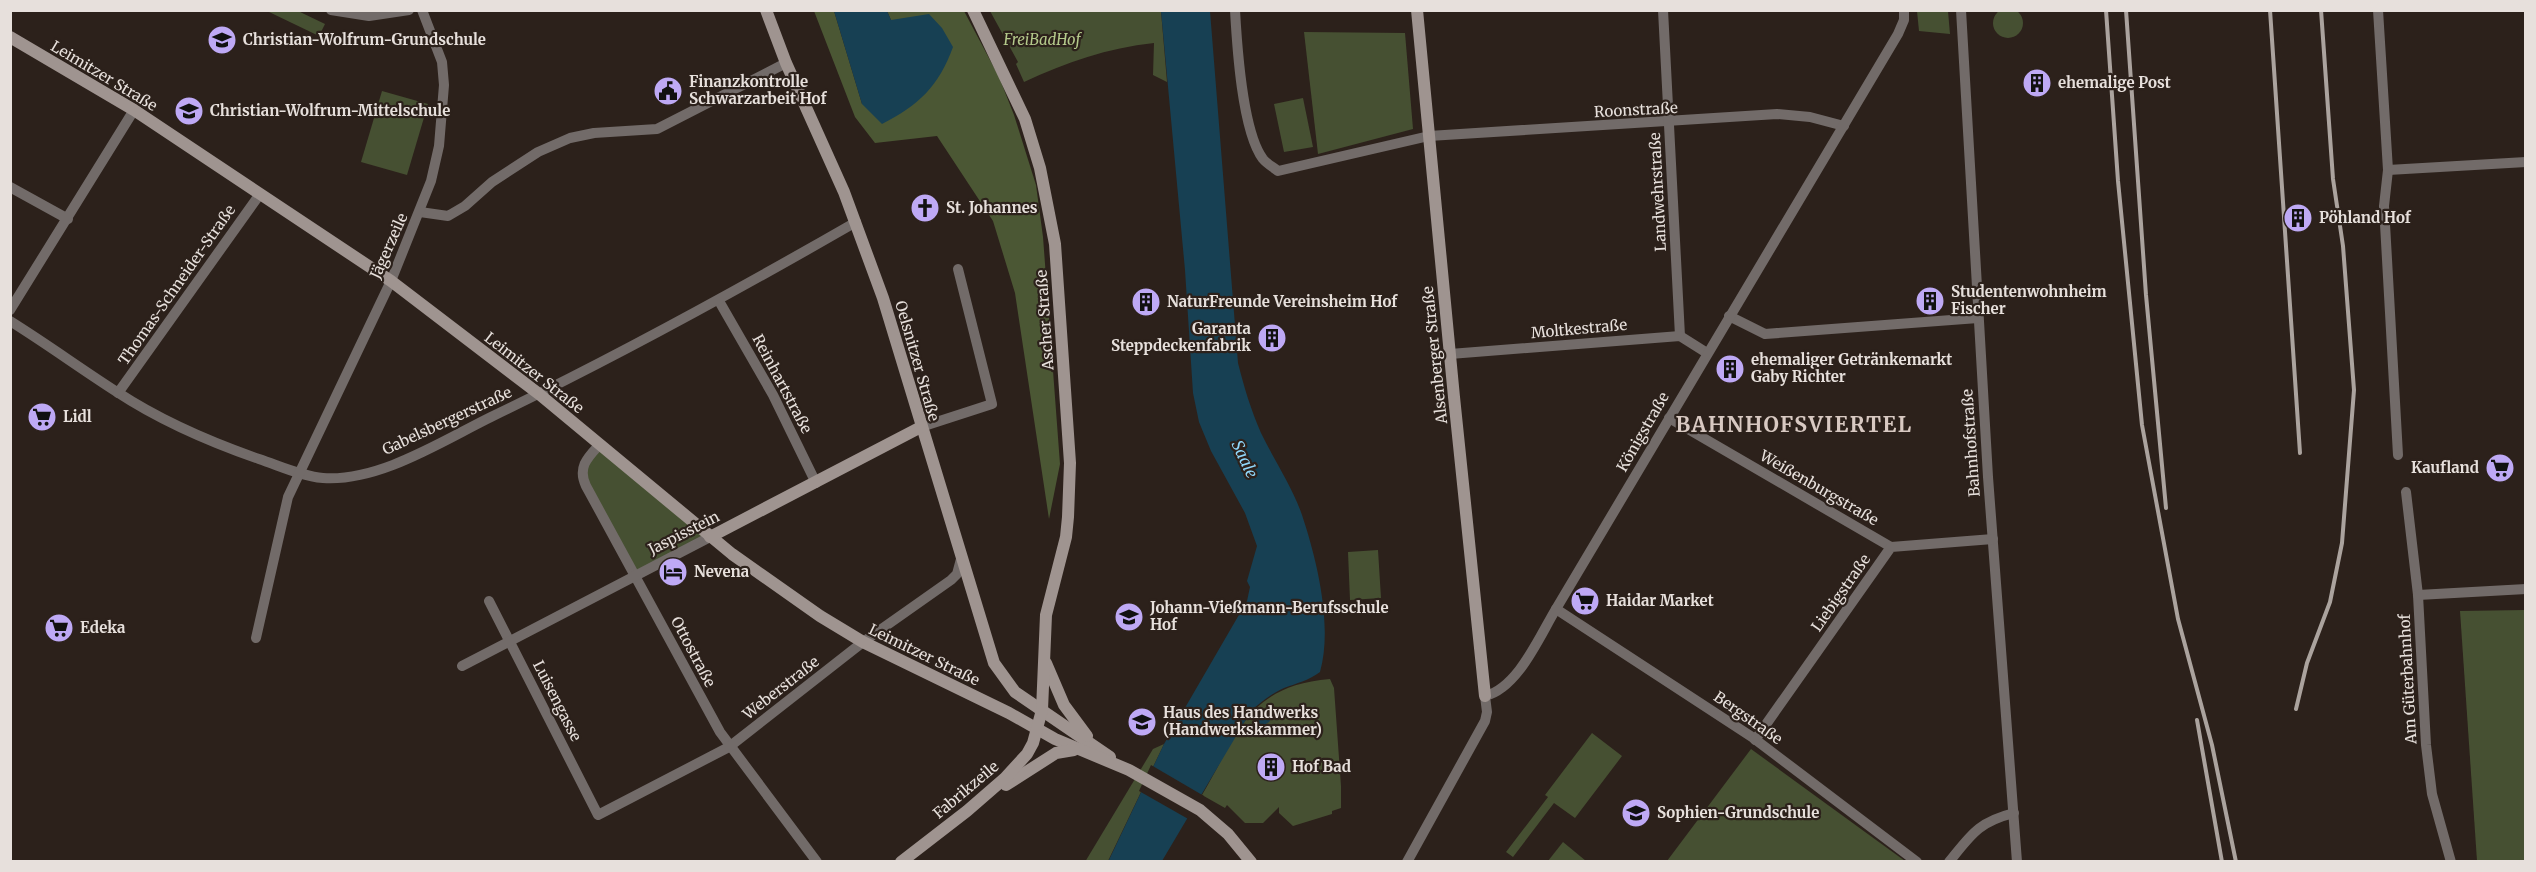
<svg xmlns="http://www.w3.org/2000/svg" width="2536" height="872" font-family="Merriweather,serif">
<rect width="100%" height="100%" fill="#2c211b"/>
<g fill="#465032">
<circle cx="2008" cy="23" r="15"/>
<path d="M 267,11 L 298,11 L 325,24 L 319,36 Z"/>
<path d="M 990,11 L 1161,11 L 1167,82 L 1153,75 L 1154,43 C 1107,48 1067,62 1024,82 L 1016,64 L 1018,62 Z"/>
<path d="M 1917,11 L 1948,11 L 1950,34 L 1919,31 Z"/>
<path d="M 1304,32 L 1405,33 L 1413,129 L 1318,154 Z"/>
<path d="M 382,91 L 428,104 L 407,175 L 361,162 Z"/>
<path d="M 1303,98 L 1313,147 L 1284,152 L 1274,104 Z"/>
<path d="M 600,446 L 709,535 L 636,572 L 587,486 L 586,469 Z"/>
<path d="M 1378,550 L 1381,598 L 1350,600 L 1348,552 Z"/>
<path d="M 2525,610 L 2525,861 L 2477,861 L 2460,611 Z"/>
<path d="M 1330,679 L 1334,688 L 1341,786 L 1341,808 L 1332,811 L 1332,814 L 1293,826 L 1279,813 L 1279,807 L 1263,823 L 1245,823 L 1227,805 L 1225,808 L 1202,795 C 1239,732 1248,686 1330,679 Z"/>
<path d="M 1592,733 L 1622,756 L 1575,818 L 1554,803 L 1513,857 L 1506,852 L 1548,797 L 1545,795 Z"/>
<path d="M 1164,744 L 1108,861 L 1085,862 L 1153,749 Z"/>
<path d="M 1751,749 L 1905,861 L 1667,861 Z"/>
<path d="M 1563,842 L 1586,861 L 1548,861 Z"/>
</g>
<path fill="#4b5734" d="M 814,11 L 834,11 L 862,104 L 891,20 L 887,11 L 964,11 L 999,77 L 1014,115 L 1036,185 L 1043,237 L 1060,464 L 1049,519 L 1015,293 L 993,221 L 937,136 L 875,143 L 855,117 Z"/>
<g fill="#174053">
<path d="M 834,11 L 887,11 L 891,20 L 929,14 L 942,28 L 953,47 C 939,86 918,106 882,124 L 862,104 Z"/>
<path d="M 1161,11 L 1210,11 L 1238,363 C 1244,387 1251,410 1261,433 C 1274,460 1292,486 1302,515 C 1317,560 1333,626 1320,672 C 1308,681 1297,683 1284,688 C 1271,694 1261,702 1251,711 L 1162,861 L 1108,862 L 1164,744 L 1247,601 L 1250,587 L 1247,581 L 1257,546 L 1245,513 L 1211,451 L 1199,422 L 1193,393 L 1185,270 Z"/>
<path d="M 1271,710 L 1275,713 L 1269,722 L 1264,725 L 1258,724 L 1258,719 Z"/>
</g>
<path fill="#2c211b" d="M 1151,765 L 1204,796 L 1190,820 L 1139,791 Z"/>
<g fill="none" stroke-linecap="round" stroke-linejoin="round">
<g stroke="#726b69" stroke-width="10">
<path d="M 331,10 L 369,16 L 409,10"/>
<path d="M 1235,10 C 1237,46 1242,131 1263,159 C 1267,164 1273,167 1278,171 L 1429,136 L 1777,114 L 1810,117 L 1844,126"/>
<path d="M 1663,10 L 1680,336"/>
<path d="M 1961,10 L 1988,477 L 2017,862"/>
<path d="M 2378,10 L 2388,170 L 2384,206 L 2398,455"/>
<path d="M 2388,170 L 2526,162"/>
<path d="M 10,187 L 68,219"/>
<path d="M 420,212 L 448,216 L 465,206 L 492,182 L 538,152 L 570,138 L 594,133 L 657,129 L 786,63"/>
<path d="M 719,301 L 773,395 L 816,483"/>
<path d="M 10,310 L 134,110"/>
<path d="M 1729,316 L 1765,334 L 1978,318"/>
<path d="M 10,321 C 47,344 81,369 117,392 C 161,421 210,442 259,459 C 280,466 301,476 323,478 C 379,482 442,441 491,417 C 616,357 736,291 856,222"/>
<path d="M 1450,354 L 1680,336 L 1707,353"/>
<path d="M 118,393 L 260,194"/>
<path d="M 1669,418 L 1891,547"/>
<path d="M 921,427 L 992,404 L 958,269"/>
<path d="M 600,444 C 588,457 577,467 586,486 L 720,732 L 817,862"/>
<path d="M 2406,492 L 2418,595 L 2426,745 L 2432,794 L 2451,862"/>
<path d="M 2418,595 L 2526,589"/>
<path d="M 489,601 L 598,815 L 729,747 L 863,642 L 951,580 L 957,574 L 961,559"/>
<path d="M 1556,609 L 1752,737 L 1917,862"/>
<path d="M 256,638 L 288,497 L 391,281 L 431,181 L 439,146 L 444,85 L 442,62 L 422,10"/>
<path d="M 462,666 L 710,537"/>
<path d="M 1755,740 L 1891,547 L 1993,539"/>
<path d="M 1407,862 L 1485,721 L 1487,712 L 1485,696 C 1518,688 1539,637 1556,609 L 1898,34 L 1904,20 L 1904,10"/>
<path d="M 1949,862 C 1971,835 1978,822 2014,813"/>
</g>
<g stroke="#9f9490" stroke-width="12">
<path d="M 766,10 L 786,63 L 844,192 L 883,298 L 994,663 L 1015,692 L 1110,757"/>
<path d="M 1417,10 L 1454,397 L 1485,696"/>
<path d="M 10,37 L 134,110 L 391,281 L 539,394 L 732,554 L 820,616 L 863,642 L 1009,713 L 1055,739 L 1129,770 L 1200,810 L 1228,834 L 1251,862"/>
<path d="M 710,537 L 921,427"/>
<path d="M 1046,663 L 1064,705 L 1087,736"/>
<path d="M 1006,785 L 1056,753 L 1074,750"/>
<path d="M 901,862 L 967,811 L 1005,778 L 1027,754 L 1033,743 L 1042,710 L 1046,615 L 1066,537 L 1068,517 L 1070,463 L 1055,244 L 1040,168 L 1025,119 L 973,10"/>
</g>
<g stroke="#aba39e" stroke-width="4">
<path d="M 2106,10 L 2118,181 L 2142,425 L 2178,619 L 2212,745 L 2236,862"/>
<path d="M 2126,10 L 2146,295 L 2166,508"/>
<path d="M 2270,10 L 2300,453"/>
<path d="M 2296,709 L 2307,663 L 2330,602 L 2342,543 L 2354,390 L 2343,246 L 2333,179 L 2321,10"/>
<path d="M 2197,720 L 2222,862"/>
</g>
</g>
<defs>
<g id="school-disc" transform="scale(1.5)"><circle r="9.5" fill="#bea9f5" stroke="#2c211b"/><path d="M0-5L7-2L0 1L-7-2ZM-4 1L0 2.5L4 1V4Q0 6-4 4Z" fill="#111"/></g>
<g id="building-disc" transform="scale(1.5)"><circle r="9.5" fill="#bea9f5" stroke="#2c211b"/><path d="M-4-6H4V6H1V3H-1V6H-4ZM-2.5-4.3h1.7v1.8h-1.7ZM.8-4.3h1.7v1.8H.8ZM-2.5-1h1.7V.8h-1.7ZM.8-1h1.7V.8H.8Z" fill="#111"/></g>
<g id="civic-disc" transform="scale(1.5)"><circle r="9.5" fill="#bea9f5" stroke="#2c211b"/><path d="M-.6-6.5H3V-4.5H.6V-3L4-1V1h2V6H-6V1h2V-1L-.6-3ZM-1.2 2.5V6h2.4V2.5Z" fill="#111"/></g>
<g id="church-disc" transform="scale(1.5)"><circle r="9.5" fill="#bea9f5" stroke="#2c211b"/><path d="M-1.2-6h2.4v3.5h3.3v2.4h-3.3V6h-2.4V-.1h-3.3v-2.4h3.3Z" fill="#111"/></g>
<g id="supermarket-disc" transform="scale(1.5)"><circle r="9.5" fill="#bea9f5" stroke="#2c211b"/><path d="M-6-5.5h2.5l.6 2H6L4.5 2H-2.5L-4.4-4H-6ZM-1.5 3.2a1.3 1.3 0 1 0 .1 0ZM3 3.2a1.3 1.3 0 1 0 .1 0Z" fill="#111"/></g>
<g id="hotel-disc" transform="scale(1.5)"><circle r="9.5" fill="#bea9f5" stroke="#2c211b"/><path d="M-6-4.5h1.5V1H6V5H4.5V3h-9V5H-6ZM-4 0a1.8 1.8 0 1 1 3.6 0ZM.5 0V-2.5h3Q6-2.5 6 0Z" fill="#111"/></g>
<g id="university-disc" transform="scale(1.5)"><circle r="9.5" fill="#bea9f5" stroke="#2c211b"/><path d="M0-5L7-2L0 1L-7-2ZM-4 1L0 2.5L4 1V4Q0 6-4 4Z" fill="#111"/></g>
</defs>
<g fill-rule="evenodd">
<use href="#school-disc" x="222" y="40"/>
<use href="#building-disc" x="2037" y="83"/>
<use href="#civic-disc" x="668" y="91"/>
<use href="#school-disc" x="189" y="111"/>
<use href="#church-disc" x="925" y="208"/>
<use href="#building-disc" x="2298" y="218"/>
<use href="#building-disc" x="1930" y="301"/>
<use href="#building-disc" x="1146" y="302"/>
<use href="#building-disc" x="1272" y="338"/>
<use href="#building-disc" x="1730" y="369"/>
<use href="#supermarket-disc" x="42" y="417"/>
<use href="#supermarket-disc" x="2500" y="468"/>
<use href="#hotel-disc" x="673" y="572"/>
<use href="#supermarket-disc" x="1585" y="601"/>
<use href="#university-disc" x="1129" y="617"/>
<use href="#supermarket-disc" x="59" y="628"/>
<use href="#university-disc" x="1142" y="722"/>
<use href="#building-disc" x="1271" y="767"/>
<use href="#school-disc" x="1636" y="813"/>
</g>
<g text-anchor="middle" stroke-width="4.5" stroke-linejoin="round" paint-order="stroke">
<g font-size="15" font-weight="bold" fill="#e7e0dc" stroke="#2c211b" text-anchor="start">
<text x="243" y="45">Christian-Wolfrum-Grundschule</text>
<text x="689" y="87">Finanzkontrolle<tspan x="689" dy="17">Schwarzarbeit Hof</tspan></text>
<text x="2058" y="88">ehemalige Post</text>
<text x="210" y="116">Christian-Wolfrum-Mittelschule</text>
<text x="946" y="213">St. Johannes</text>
<text x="2319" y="223">Pöhland Hof</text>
<text x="1951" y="297">Studentenwohnheim<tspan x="1951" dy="17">Fischer</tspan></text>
<text x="1167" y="307">NaturFreunde Vereinsheim Hof</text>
<text x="1251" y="334" text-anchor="end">Garanta<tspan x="1251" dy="17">Steppdeckenfabrik</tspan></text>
<text x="1751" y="365">ehemaliger Getränkemarkt<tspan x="1751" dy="17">Gaby Richter</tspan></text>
<text x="63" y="422">Lidl</text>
<text x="2479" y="473" text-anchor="end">Kaufland</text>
<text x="694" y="577">Nevena</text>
<text x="1606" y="606">Haidar Market</text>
<text x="1150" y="613">Johann-Vießmann-Berufsschule<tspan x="1150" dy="17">Hof</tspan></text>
<text x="80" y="633">Edeka</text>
<text x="1163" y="718">Haus des Handwerks<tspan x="1163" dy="17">(Handwerkskammer)</tspan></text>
<text x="1292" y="772">Hof Bad</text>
<text x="1657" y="818">Sophien-Grundschule</text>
</g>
<g font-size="15" font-style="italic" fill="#b4c98b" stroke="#2c211b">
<text x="1042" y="45">FreiBadHof</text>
</g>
<g font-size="15" fill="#e7e0dc" stroke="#2c211b">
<text transform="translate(104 76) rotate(31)" y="5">Leimitzer Straße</text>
<text transform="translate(1636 110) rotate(-3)" y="5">Roonstraße</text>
<text transform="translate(1658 192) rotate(-93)" y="5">Landwehrstraße</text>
<text transform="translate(389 246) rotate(-66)" y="5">Jägerzeile</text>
<text transform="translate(177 285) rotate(-55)" y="5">Thomas-Schneider-Straße</text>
<text transform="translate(1045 320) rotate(-94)" y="5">Ascher Straße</text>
<text transform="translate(1579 329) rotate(-5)" y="5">Moltkestraße</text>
<text transform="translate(1435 355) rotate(-96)" y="5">Alsenberger Straße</text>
<text transform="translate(917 361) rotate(74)" y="5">Oelsnitzer Straße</text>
<text transform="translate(534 373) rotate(38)" y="5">Leimitzer Straße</text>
<text transform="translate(782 384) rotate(62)" y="5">Reinhartstraße</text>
<text transform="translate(447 421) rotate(-25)" y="5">Gabelsbergerstraße</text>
<text transform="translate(1643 432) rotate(-60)" y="5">Königstraße</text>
<text transform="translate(1971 443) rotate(-94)" y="5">Bahnhofstraße</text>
<text transform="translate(1819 488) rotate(30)" y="5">Weißenburgstraße</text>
<text transform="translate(684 533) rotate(-27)" y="5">Jaspisstein</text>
<text transform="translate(1841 593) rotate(-55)" y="5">Liebigstraße</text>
<text transform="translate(693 652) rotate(62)" y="5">Ottostraße</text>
<text transform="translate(924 655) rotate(26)" y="5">Leimitzer Straße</text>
<text transform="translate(2408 679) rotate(-93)" y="5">Am Güterbahnhof</text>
<text transform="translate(781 688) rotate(-38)" y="5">Weberstraße</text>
<text transform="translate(557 701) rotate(63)" y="5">Luisengasse</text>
<text transform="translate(1748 718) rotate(35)" y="5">Bergstraße</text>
<text transform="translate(966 790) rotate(-40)" y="5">Fabrikzeile</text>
</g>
<g font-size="16" font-style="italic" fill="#90d7fa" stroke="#2c211b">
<text transform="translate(1245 459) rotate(65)" y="6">Saale</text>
</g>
<g font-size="21" font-weight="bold" letter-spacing="1.5" fill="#d8c9c2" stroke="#2c211b">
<text x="1794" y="432">BAHNHOFSVIERTEL</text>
</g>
</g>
<rect width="2536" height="872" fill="none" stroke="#e7e0dc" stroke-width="24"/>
</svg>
